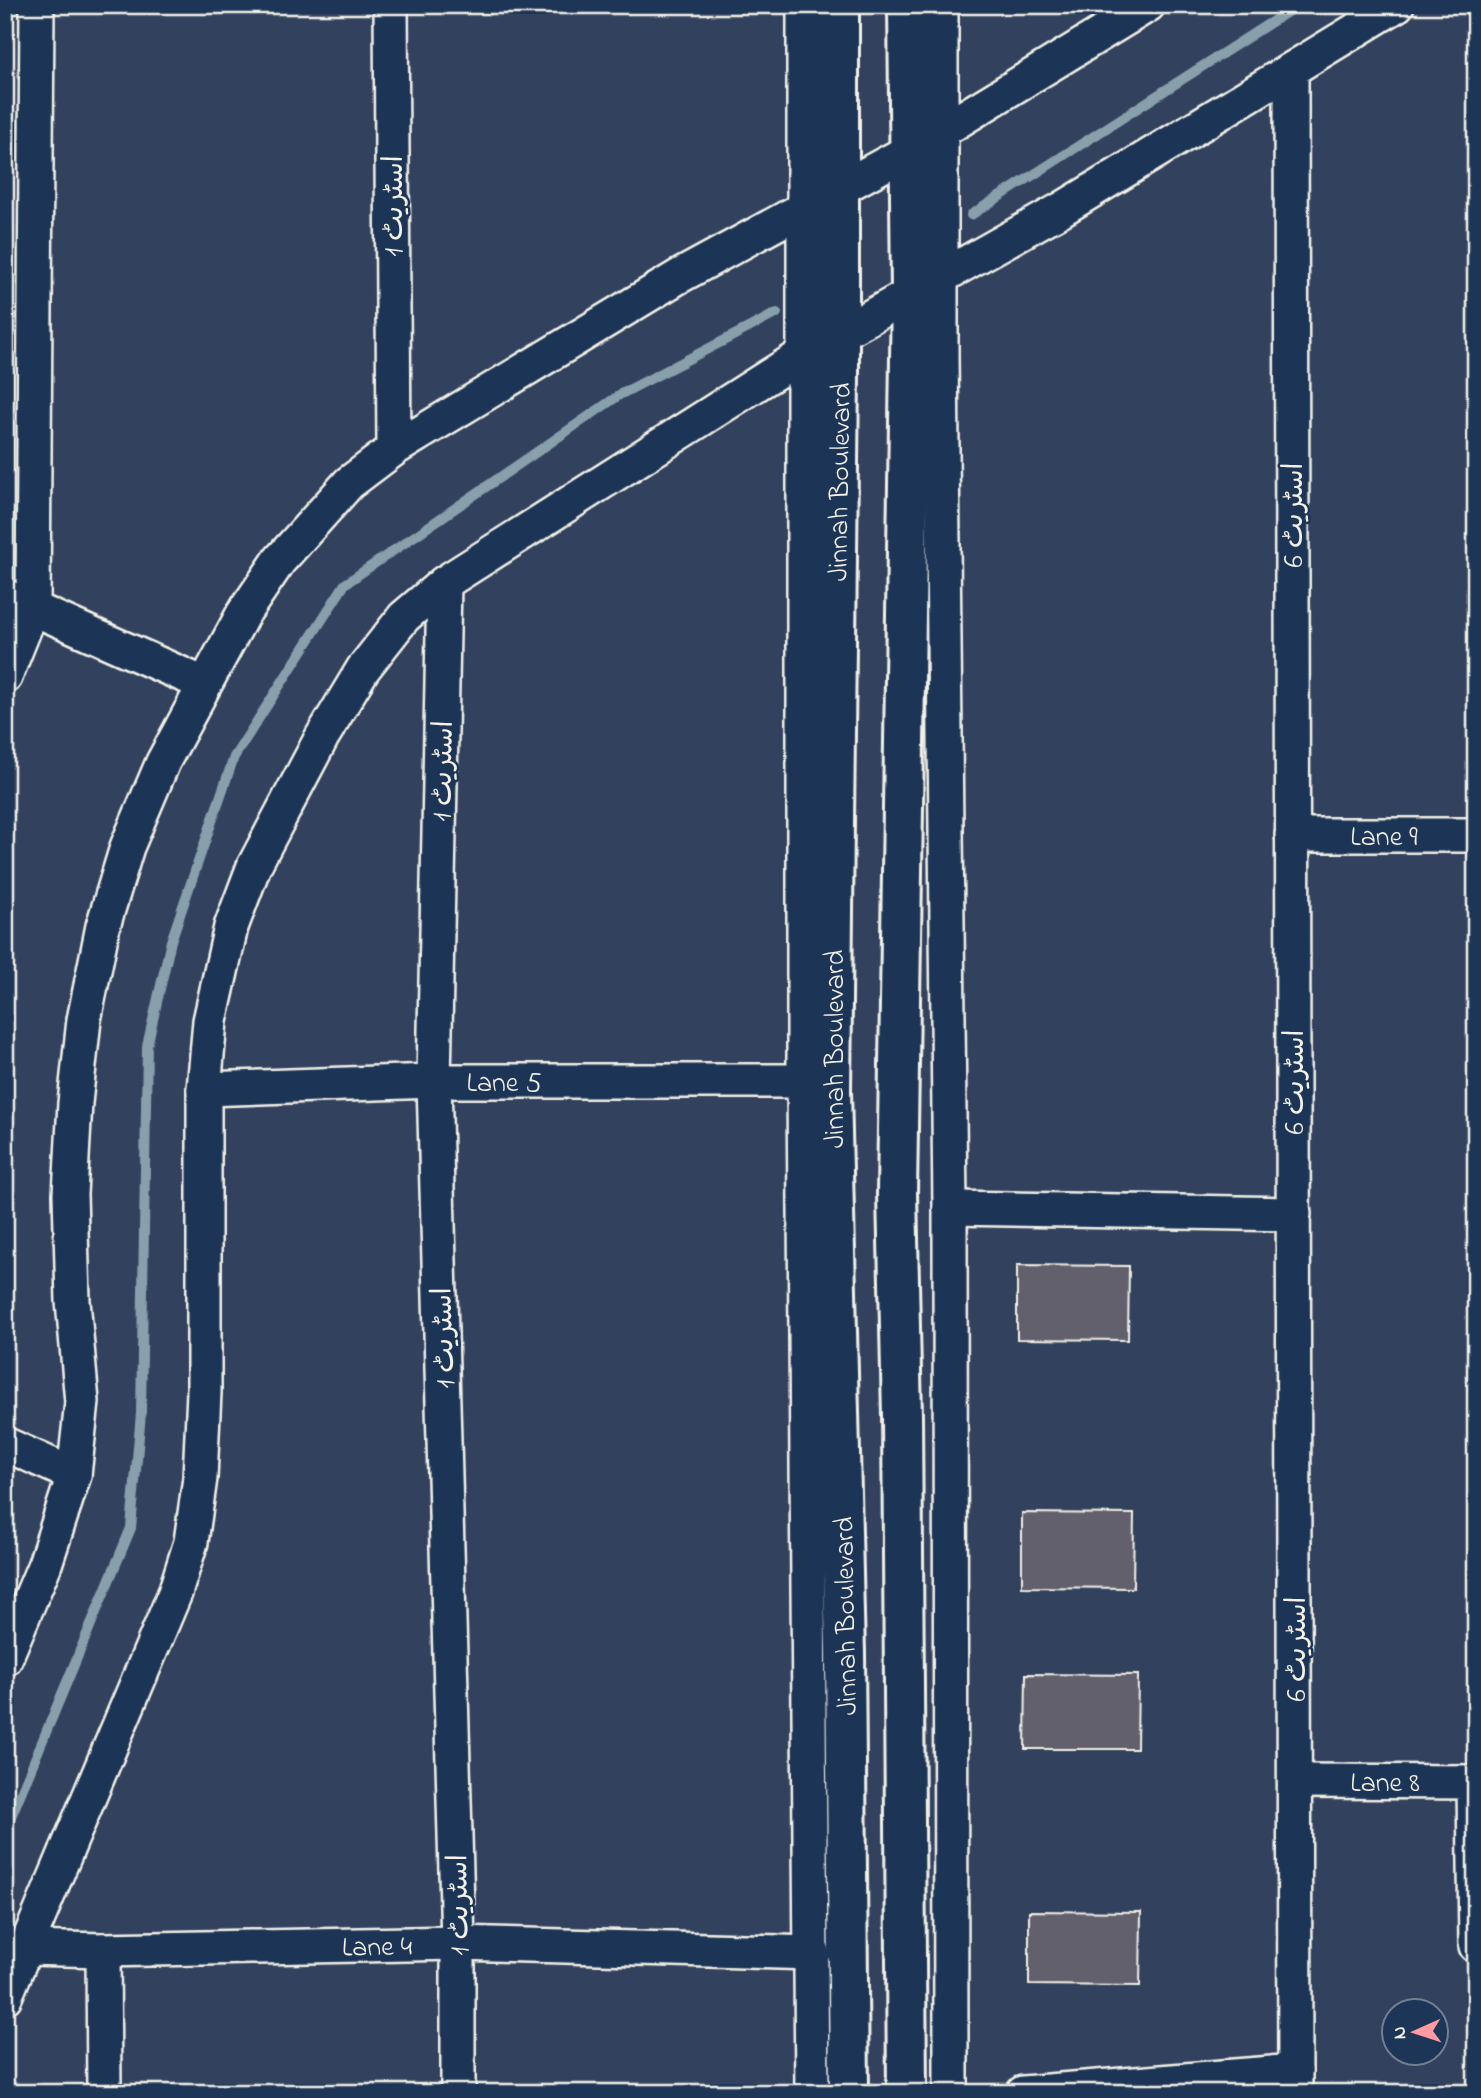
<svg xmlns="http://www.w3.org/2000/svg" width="1481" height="2098" font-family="'Indie Flower','Playpen Sans Arabic',sans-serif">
<rect width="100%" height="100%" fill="#32425e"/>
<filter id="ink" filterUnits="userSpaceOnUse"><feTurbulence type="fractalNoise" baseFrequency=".0143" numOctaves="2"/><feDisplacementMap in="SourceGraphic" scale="14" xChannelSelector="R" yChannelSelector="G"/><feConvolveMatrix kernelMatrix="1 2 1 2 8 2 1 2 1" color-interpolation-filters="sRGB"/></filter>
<g filter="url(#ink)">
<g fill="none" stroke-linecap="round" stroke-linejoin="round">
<g stroke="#87a0ac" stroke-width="10">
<path d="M 971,215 L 1298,5"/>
<path d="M 5,1831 L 131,1528 L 141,1413 L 147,1046 L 171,941 L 234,757 L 345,584 L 621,394 L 777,313"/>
</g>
</g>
<g fill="#64616e" stroke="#f4f1e8" stroke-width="2">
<path d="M 1017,1265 L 1129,1266 L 1128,1340 L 1017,1339 Z"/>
<path d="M 1022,1513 L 1134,1514 L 1133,1588 L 1022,1587 Z"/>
<path d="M 1026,1674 L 1138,1675 L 1137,1749 L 1025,1749 Z"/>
<path d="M 1029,1911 L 1141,1912 L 1140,1986 L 1029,1985 Z"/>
</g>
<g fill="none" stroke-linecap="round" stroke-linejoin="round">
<g stroke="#f4f1e8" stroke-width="38">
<g id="minor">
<path d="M 391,5 L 394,449"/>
<path d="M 804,5 L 804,1081 L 812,2093"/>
<path d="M 941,5 L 941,355 L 950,1208 L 951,2093"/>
<path d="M 1291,70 L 1295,2093"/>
<path d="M 444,583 L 434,1081 L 458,1943 L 458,2093"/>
<path d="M 5,596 L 204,684"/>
<path d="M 5,677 L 33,607 L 37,5"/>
<path d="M 1292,835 L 1476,835"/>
<path d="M 204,1089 L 434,1081 L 804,1081"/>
<path d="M 950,1208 L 1294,1214"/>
<path d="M 5,1444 L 74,1475"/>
<path d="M 5,1659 L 45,1564 L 74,1475 L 82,1402 L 73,1301 L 70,1194 L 75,1103 L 84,1020 L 103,926 L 127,847 L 163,762 L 243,614 L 279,561 L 349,483 L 394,449 L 678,277 L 909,151 L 1148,5"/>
<path d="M 1295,1781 L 1476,1782"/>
<path d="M 1474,1782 L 1476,1946"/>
<path d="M 25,1948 L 103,1950 L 458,1943 L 813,1953"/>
<path d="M 103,1950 L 104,2093"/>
<path d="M 5,1997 L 175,1593 L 191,1542 L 200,1478 L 204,1392 L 204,1089 L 210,1021 L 231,927 L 254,866 L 322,737 L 363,669 L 404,617 L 444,583 L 804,354 L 1062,209 L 1397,5"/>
<path d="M 1023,2093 L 1295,2071"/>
</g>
</g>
<g stroke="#f4f1e8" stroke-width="44">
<g id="tertiary">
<path d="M 839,5 L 839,375 L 831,1091 L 845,1653 L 849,2093"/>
<path d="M 907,2093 L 902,1416 L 897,1193 L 911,294 L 908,5"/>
</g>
</g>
<use href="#minor" stroke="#1d3557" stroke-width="33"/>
<use href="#tertiary" stroke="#1d3557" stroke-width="38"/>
</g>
</g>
<g text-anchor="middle" stroke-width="5" stroke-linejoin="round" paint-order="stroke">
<g font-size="28" fill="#f4f1e8" stroke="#1d3557">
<text transform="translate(392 206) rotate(-90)" y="10">اسٹریٹ 1</text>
<text transform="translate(838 482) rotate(-89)" y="10">Jinnah Boulevard</text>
<text transform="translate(1292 515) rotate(-90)" y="10">اسٹریٹ 6</text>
<text transform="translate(441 771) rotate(-89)" y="10">اسٹریٹ 1</text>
<text x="1384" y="845">Lane 9</text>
<text transform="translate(833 1049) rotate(-90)" y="10">Jinnah Boulevard</text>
<text x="504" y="1091">Lane 5</text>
<text transform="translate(1293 1082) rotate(-90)" y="10">اسٹریٹ 6</text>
<text transform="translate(442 1338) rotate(-92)" y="10">اسٹریٹ 1</text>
<text transform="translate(844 1616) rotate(-91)" y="10">Jinnah Boulevard</text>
<text transform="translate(1295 1649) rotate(-90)" y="10">اسٹریٹ 6</text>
<text x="1385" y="1791">Lane 8</text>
<text transform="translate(457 1905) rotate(-91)" y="10">اسٹریٹ 1</text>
<text transform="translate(377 1945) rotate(-1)" y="10">Lane 4</text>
</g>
</g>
<rect width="1481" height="2098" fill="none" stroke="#1d3557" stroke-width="28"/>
<rect x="14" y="14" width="1453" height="2070" fill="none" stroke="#f4f1e8" stroke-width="2.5" filter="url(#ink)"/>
<g transform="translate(1415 2032) rotate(267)"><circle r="33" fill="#1d3557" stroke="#738091" stroke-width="2"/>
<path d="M0-5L12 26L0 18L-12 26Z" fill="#ff9aa2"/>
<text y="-10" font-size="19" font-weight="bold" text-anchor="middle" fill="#f4f1e8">N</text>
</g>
</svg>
